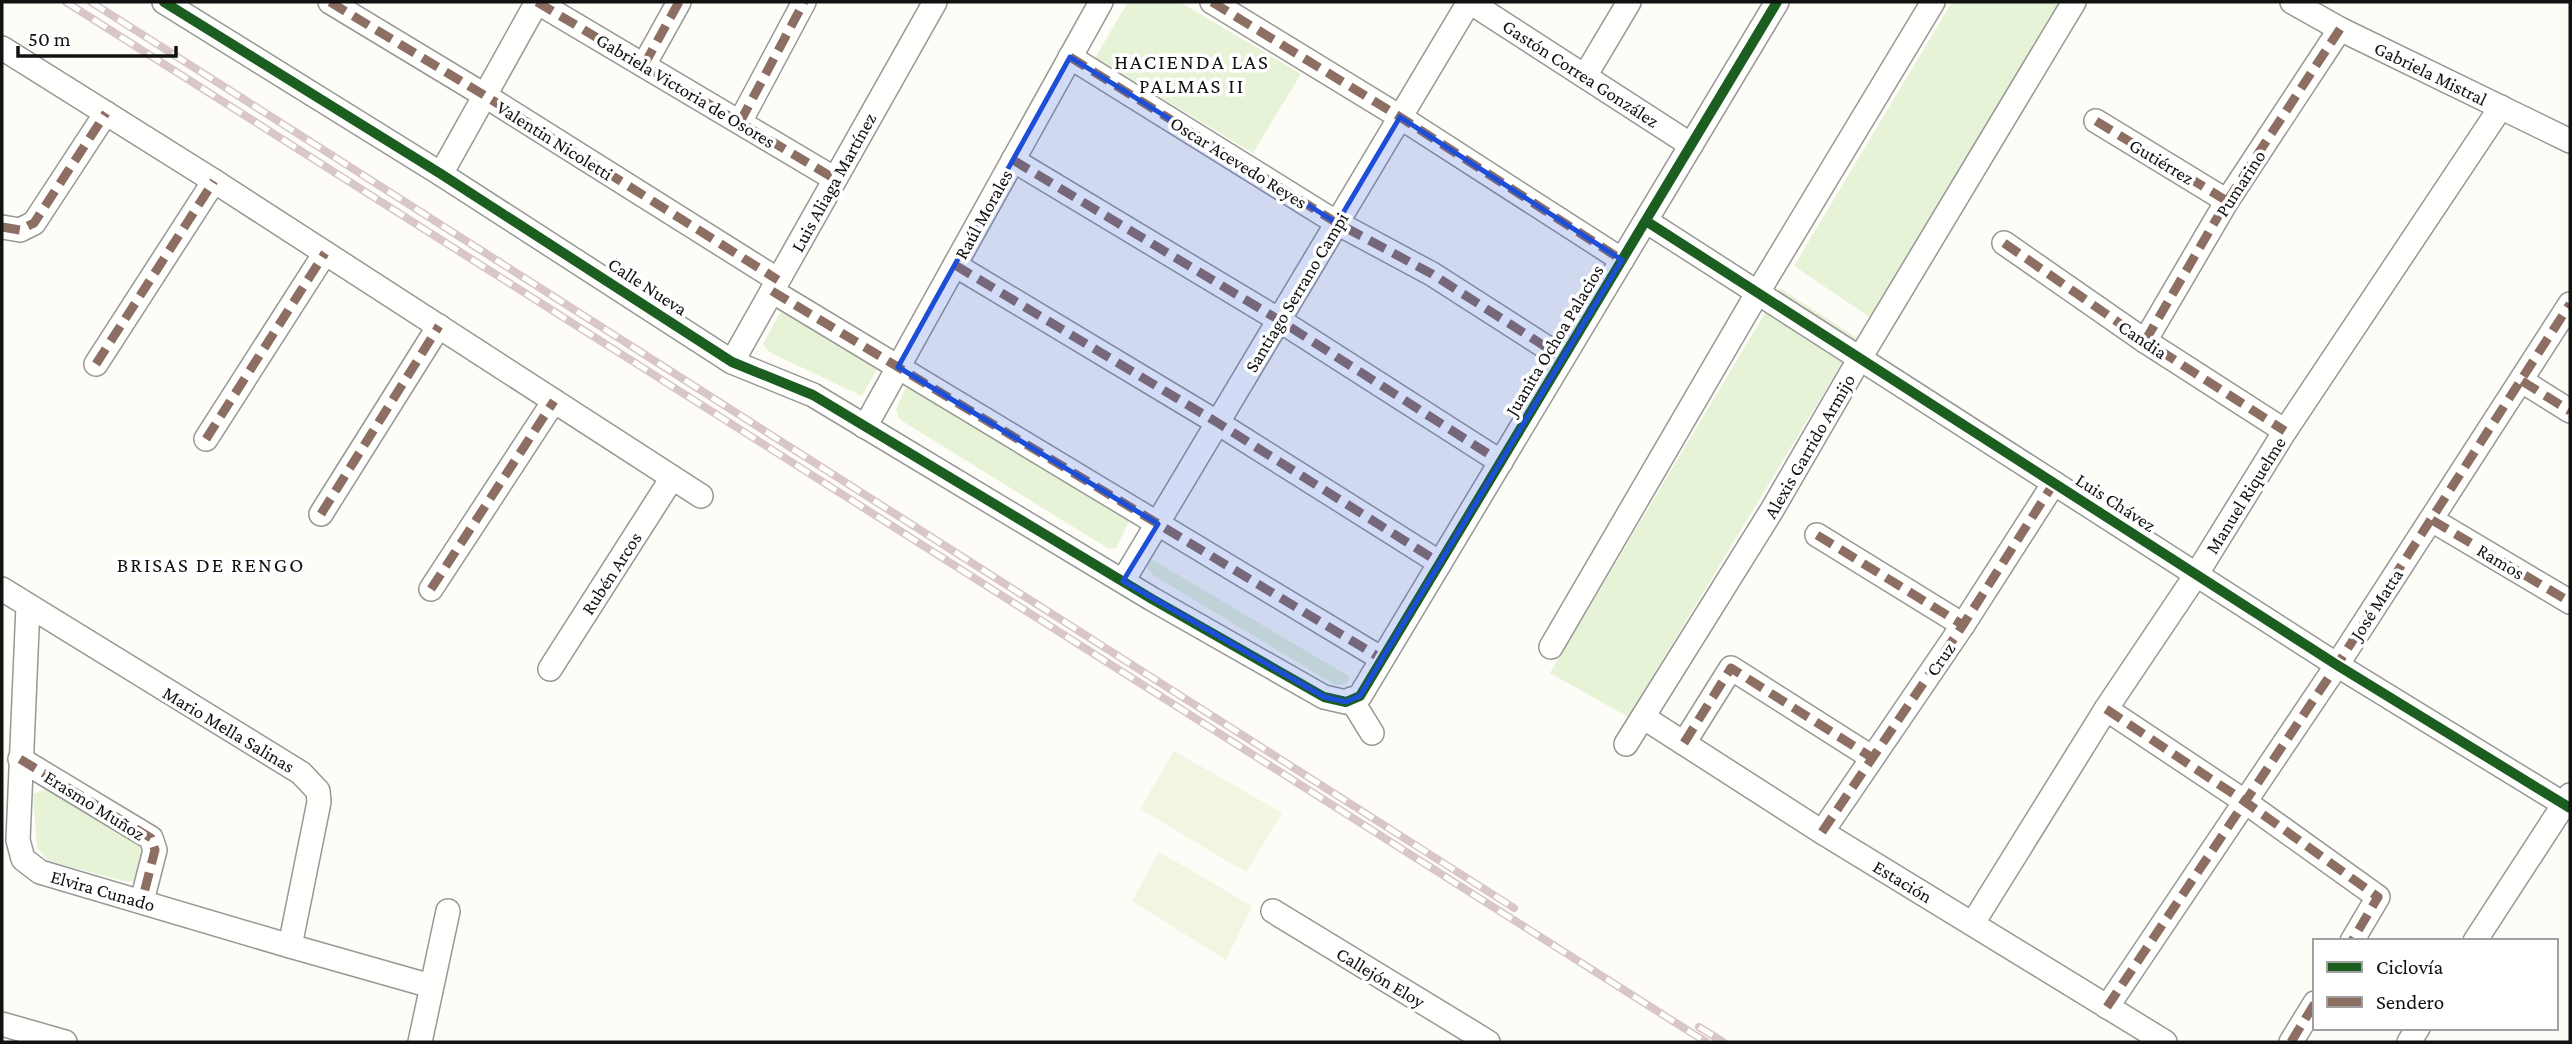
<svg xmlns="http://www.w3.org/2000/svg" width="2572" height="1044" font-family="'Crimson Pro',serif">
<rect width="100%" height="100%" fill="#fdfcf7"/>
<g fill="#e7f3d7">
<path d="M 1128,2 L 1180,2 L 1301,74 L 1253,153 L 1095,58 Z"/>
<path d="M 1952,2 L 2063,2 L 1877,322 L 1794,266 Z"/>
<path d="M 1780,288 L 1857,338 L 1628,717 L 1550,673 Z"/>
<path d="M 788,310 L 879,365 L 862,396 L 769,352 L 763,344 L 780,313 Z"/>
<path d="M 907,385 L 1129,521 L 1116,548 L 1109,549 L 899,419 L 896,409 Z"/>
<path d="M 1148,557 L 1350,677 L 1345,684 L 1335,685 L 1153,575 L 1146,566 Z"/>
<path d="M 49,788 L 146,844 L 137,881 L 128,882 L 49,861 L 37,848 L 33,794 Z"/>
</g>
<g fill="#f0f6e1">
<path d="M 1174,751 L 1282,813 L 1246,872 L 1140,809 Z"/>
<path d="M 1159,852 L 1252,906 L 1226,960 L 1132,901 Z"/>
</g>
<g fill="none" stroke-linecap="round" stroke-linejoin="round">
<g stroke="#979795" stroke-width="26">
<g id="street">
<path d="M 164,2 L 441,174 L 732,362 L 813,395 L 1152,599 L 1324,697 L 1346,702 L 1360,696 L 1777,2"/>
<path d="M 330,2 L 484,95 L 778,280"/>
<path d="M 537,2 L 835,179"/>
<path d="M 1212,2 L 1400,117 L 1622,260"/>
<path d="M 1470,2 L 1691,145"/>
<path d="M 2292,2 L 2340,29 L 2570,141"/>
<path d="M 2,48 L 214,181 L 701,496"/>
<path d="M 1070,57 L 1337,223 L 1432,274 L 1563,358"/>
<path d="M 644,65 L 679,2"/>
<path d="M 1585,76 L 1629,2"/>
<path d="M 2096,121 L 2227,201"/>
<path d="M 740,122 L 804,2"/>
<path d="M 1013,160 L 1279,320 L 1501,462"/>
<path d="M 441,174 L 537,2"/>
<path d="M 1646,221 L 2337,665 L 2570,808"/>
<path d="M 2,227 L 20,230 L 34,223 L 106,113"/>
<path d="M 2004,243 L 2145,341 L 2285,431"/>
<path d="M 955,265 L 1218,423 L 1440,563"/>
<path d="M 772,291 L 1382,659"/>
<path d="M 2145,341 L 2227,201 L 2340,29"/>
<path d="M 732,362 L 935,2"/>
<path d="M 96,364 L 214,181"/>
<path d="M 2522,381 L 2570,411"/>
<path d="M 865,427 L 1101,2"/>
<path d="M 206,439 L 325,253"/>
<path d="M 321,514 L 439,326"/>
<path d="M 2432,520 L 2570,602"/>
<path d="M 1817,535 L 1963,625"/>
<path d="M 1123,581 L 1469,2"/>
<path d="M 2,589 L 301,773 L 318,791 L 319,802 L 290,946"/>
<path d="M 431,589 L 554,401"/>
<path d="M 28,606 L 18,840 L 23,859 L 40,872 L 290,946 L 431,986"/>
<path d="M 1551,647 L 1758,292 L 1933,2"/>
<path d="M 550,669 L 672,478"/>
<path d="M 1351,699 L 1372,733"/>
<path d="M 2106,709 L 2244,801 L 2378,897 L 2352,941"/>
<path d="M 1643,717 L 1822,832 L 2165,1042"/>
<path d="M 1684,743 L 1731,668 L 1871,757"/>
<path d="M 1626,744 L 1772,510 L 1860,358 L 2074,2"/>
<path d="M 20,759 L 151,838 L 155,850 L 142,901"/>
<path d="M 1822,832 L 1963,625 L 2054,483"/>
<path d="M 1273,911 L 1488,1042"/>
<path d="M 1973,923 L 2106,709 L 2196,575 L 2285,431 L 2501,107"/>
<path d="M 2475,941 L 2570,795"/>
<path d="M 2107,1007 L 2337,665 L 2570,304"/>
<path d="M 2,1024 L 65,1042"/>
<path d="M 420,1042 L 448,911"/>
<path d="M 2291,1042 L 2315,1003"/>
<path d="M 2409,1042 L 2418,1028"/>
</g>
</g>
<use href="#street" stroke="#fffffe" stroke-width="23"/>
<g stroke="#d9c6c7" stroke-width="8">
<g id="rail">
<path d="M 66,2 L 1706,1042"/>
<path d="M 91,2 L 1514,908"/>
<path d="M 1699,1027 L 1723,1042"/>
</g>
</g>
<use href="#rail" stroke="#fff" stroke-width="5" stroke-dasharray="16" stroke-linecap="butt"/>
<g stroke="#8d6e63" stroke-width="9" stroke-dasharray="18 9" stroke-linecap="butt">
<path d="M 330,2 L 484,95 L 778,280"/>
<path d="M 537,2 L 835,179"/>
<path d="M 1212,2 L 1400,117 L 1622,260"/>
<path d="M 1070,57 L 1337,223 L 1432,274 L 1563,358"/>
<path d="M 644,65 L 679,2"/>
<path d="M 2096,121 L 2227,201"/>
<path d="M 740,122 L 804,2"/>
<path d="M 1013,160 L 1279,320 L 1501,462"/>
<path d="M 2,227 L 20,230 L 34,223 L 106,113"/>
<path d="M 2004,243 L 2145,341 L 2285,431"/>
<path d="M 955,265 L 1218,423 L 1440,563"/>
<path d="M 772,291 L 1382,659"/>
<path d="M 2145,341 L 2227,201 L 2340,29"/>
<path d="M 96,364 L 214,181"/>
<path d="M 2522,381 L 2570,411"/>
<path d="M 206,439 L 325,253"/>
<path d="M 321,514 L 439,326"/>
<path d="M 2432,520 L 2570,602"/>
<path d="M 1817,535 L 1963,625"/>
<path d="M 431,589 L 554,401"/>
<path d="M 2106,709 L 2244,801 L 2378,897 L 2352,941"/>
<path d="M 1684,743 L 1731,668 L 1871,757"/>
<path d="M 20,759 L 151,838 L 155,850 L 142,901"/>
<path d="M 1822,832 L 1963,625 L 2054,483"/>
<path d="M 2107,1007 L 2337,665 L 2570,304"/>
<path d="M 2291,1042 L 2315,1003"/>
</g>
<g stroke="#fff" stroke-width="15">
<g id="cycleway">
<path d="M 164,2 L 441,174 L 732,362 L 813,395 L 1152,599 L 1324,697 L 1346,702 L 1360,696 L 1777,2"/>
<path d="M 1646,221 L 2337,665 L 2570,808"/>
</g>
</g>
<use href="#cycleway" stroke="#1b5e20" stroke-width="10"/>
</g>
<path fill="#1d4ed8" fill-opacity="0.2" stroke="#1d4ed8" stroke-width="5" stroke-linejoin="round" d="M 1070,57 L 1337,223 L 1400,117 L 1622,260 L 1360,696 L 1346,702 L 1324,697 L 1123,581 L 1158,524 L 898,367 Z"/>
<g text-anchor="middle" stroke-width="7" stroke-linejoin="round" paint-order="stroke">
<g font-size="19" fill="#111" stroke="#fff">
<text transform="translate(1581 73) rotate(33)" y="7">Gastón Correa González</text>
<text transform="translate(2431 73) rotate(26)" y="7">Gabriela Mistral</text>
<text transform="translate(686 90) rotate(31)" y="7">Gabriela Victoria de Osores</text>
<text transform="translate(555 140) rotate(32)" y="7">Valentin Nicoletti</text>
<text transform="translate(2162 161) rotate(31)" y="7">Gutiérrez</text>
<text transform="translate(1239 162) rotate(32)" y="7">Oscar Acevedo Reyes</text>
<text transform="translate(833 182) rotate(-61)" y="7">Luis Aliaga Martínez</text>
<text transform="translate(2240 183) rotate(-57)" y="7">Pumarino</text>
<text transform="translate(983 214) rotate(-61)" y="7">Raúl Morales</text>
<text transform="translate(648 286) rotate(33)" y="7">Calle Nueva</text>
<text transform="translate(1296 292) rotate(-59)" y="7">Santiago Serrano Campi</text>
<text transform="translate(2143 339) rotate(34)" y="7">Candia</text>
<text transform="translate(1554 340) rotate(-59)" y="7">Juanita Ochoa Palacios</text>
<text transform="translate(1809 446) rotate(-60)" y="7">Alexis Garrido Armijo</text>
<text transform="translate(2245 495) rotate(-58)" y="7">Manuel Riquelme</text>
<text transform="translate(2116 502) rotate(33)" y="7">Luis Chávez</text>
<text transform="translate(2501 561) rotate(31)" y="7">Ramos</text>
<text transform="translate(611 573) rotate(-57)" y="7">Rubén Arcos</text>
<text transform="translate(2376 604) rotate(-57)" y="7">José Matta</text>
<text transform="translate(1940 659) rotate(-55)" y="7">Cruz</text>
<text transform="translate(229 729) rotate(31)" y="7">Mario Mella Salinas</text>
<text transform="translate(95 805) rotate(32)" y="7">Erasmo Muñoz</text>
<text transform="translate(1903 881) rotate(31)" y="7">Estación</text>
<text transform="translate(103 890) rotate(16)" y="7">Elvira Cunado</text>
<text transform="translate(1381 977) rotate(31)" y="7">Callejón Eloy</text>
</g>
<g font-size="21" letter-spacing="2" fill="#111" stroke="#fff">
<text x="1192" y="69">HACIENDA LAS<tspan x="1192" dy="24">PALMAS II</tspan></text>
<text x="211" y="572">BRISAS DE RENGO</text>
</g>
</g>
<rect width="2572" height="1044" fill="none" stroke="#111111" stroke-width="7"/>
<rect x="2313" y="939" width="245" height="91" fill="#ffffff" stroke="#a0a0a0" stroke-width="2"/>
<rect x="2327" y="962" width="35" height="10" fill="#1b5e20" stroke="#a0a0a0" stroke-width="2"/>
<text x="2376" y="974" font-size="21" fill="#111111">Ciclovía</text>
<rect x="2327" y="997" width="35" height="10" fill="#8d6e63" stroke="#a0a0a0" stroke-width="2"/>
<text x="2376" y="1009" font-size="21" fill="#111111">Sendero</text>
<path d="M18 46v10h158v-10" fill="none" stroke="#111111" stroke-width="3.5"/>
<text x="28" y="46" font-size="21" fill="#111111" stroke="#ffffff" stroke-width="5" paint-order="stroke">50 m</text>
</svg>
